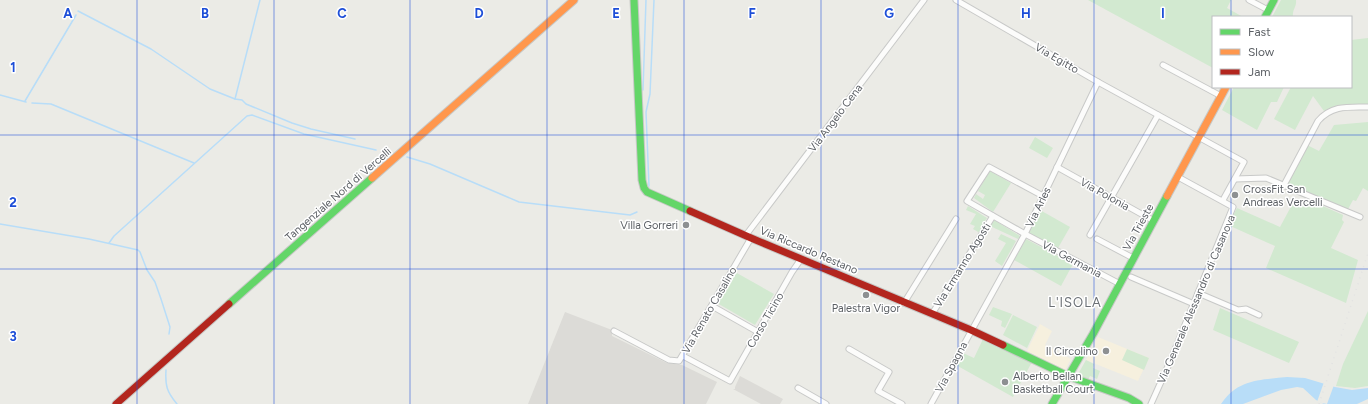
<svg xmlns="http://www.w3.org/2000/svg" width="1368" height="404" font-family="Figtree,sans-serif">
<rect width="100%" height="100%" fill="#ebebe6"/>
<g fill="#f6f0de">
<path d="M 1040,324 L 1052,331 L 1045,345 L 1071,359 L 1065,370 L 1027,351 Z"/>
<path d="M 1098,337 L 1149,358 L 1138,381 L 1086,360 Z"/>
</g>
<g fill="#dcdbd7">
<path d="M 565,312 L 612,330 L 612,336 L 667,363 L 682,365 L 717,382 L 706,404 L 528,404 Z"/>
<path d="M 740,376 L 783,399 L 780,404 L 761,404 L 733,389 L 735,389 L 735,387 Z"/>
</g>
<g fill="#d2e9d0">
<path d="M 1088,0 L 1231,0 L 1227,8 L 1243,17 L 1213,17 L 1213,68 Z"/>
<path d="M 1281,0 L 1296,0 C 1297,7 1292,9 1293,17 L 1272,17 Z"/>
<path d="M 1368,38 L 1368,104 L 1338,105 L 1324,111 L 1313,96 L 1295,130 L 1274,119 L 1291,87 L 1351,87 L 1351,40 Z"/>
<path d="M 1234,87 L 1284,87 L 1277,102 L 1271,102 L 1257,130 L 1222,110 Z"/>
<path d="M 1368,122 L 1368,191 L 1363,188 L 1356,201 L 1353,200 L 1347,211 L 1287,184 L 1307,145 L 1319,151 L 1334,125 Z"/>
<path d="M 1035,137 L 1053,148 L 1047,158 L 1029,148 Z"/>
<path d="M 990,171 L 1011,183 L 993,212 L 974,198 L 976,194 L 983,199 L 985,195 L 978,191 Z"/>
<path d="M 1307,199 L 1343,215 L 1342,220 L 1344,222 L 1331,248 L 1358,260 L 1346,303 L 1266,268 L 1275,246 L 1228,225 L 1237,208 L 1280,227 L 1294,201 L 1304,206 Z"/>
<path d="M 968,206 L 987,218 L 981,227 L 983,228 L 980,233 L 973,229 L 975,226 L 970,224 L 976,214 L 966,210 Z"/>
<path d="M 1040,210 L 1070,227 L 1058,248 L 1029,233 Z"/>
<path d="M 994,220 L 1020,236 L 1018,239 L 990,226 Z"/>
<path d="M 1001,234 L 1016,241 L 1002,266 L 995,261 L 1006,243 L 998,239 Z"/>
<path d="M 1026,239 L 1073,264 L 1061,286 L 1014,260 Z"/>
<path d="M 735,272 L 774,294 L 755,325 L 717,303 Z"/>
<path d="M 993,307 L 1012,314 L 1005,328 L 1001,326 L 1002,321 L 989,315 Z"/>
<path d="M 1220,308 L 1299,342 L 1289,363 L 1213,330 Z"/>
<path d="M 1368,311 L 1368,386 L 1355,388 L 1336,386 L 1343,364 Z"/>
<path d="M 1013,315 L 1037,327 L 1027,348 L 1003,335 Z"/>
<path d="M 983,339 L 1032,362 L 1013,397 L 956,365 L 963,353 L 974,358 Z"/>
<path d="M 1127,349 L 1149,358 L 1144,370 L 1122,360 Z"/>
<path d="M 1086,360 L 1094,364 L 1093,368 L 1100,371 L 1097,379 L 1090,376 L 1088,380 L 1077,376 Z"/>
</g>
<path fill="#b8ddf8" d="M 1287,377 L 1305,378 L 1335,387 L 1352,390 L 1368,388 L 1368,399 L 1357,404 L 1324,404 L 1316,400 L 1303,388 L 1297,387 L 1281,390 L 1243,404 L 1221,404 C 1238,379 1259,380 1287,377 Z"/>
<path fill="#ebebe6" d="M 1324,382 L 1334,385 L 1327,404 L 1317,402 Z"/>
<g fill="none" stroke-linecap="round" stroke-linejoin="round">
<g stroke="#b8ddf8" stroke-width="1.5">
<path d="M 78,11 L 151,49 L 210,89 L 235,99 L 242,100 L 246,104 L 292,123 L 311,129 L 355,139"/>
<path d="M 643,90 L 646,0"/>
<path d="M 0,95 L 26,102"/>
<path d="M 235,99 L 260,0"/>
<path d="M 25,101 L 76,15"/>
<path d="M 32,103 L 51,104 L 194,163"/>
<path d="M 387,152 L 390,153"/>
<path d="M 407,157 L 430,164 L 519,202 L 630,215 L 637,212"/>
<path d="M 649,186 L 646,112 L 650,94 L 654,0"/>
<path d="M 0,224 L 89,239 L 138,250 L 140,252 L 147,270 L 155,282 L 161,299 L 170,327 L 169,334"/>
<path d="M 109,243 L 114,236 L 247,116 L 252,115 L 304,134 L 376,150"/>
<path d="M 166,370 C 165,386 167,392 177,404"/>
</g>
<g stroke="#c8c9c8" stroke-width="7">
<g id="street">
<path d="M 956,0 L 1098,82 L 1244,162 L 1223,200"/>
<path d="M 1249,0 L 1268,10"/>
<path d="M 1163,65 L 1221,96"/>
<path d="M 1057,167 L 1154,221"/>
<path d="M 1235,179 L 1266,178 L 1360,217"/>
<path d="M 1284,185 L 1318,121 C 1332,105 1348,107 1368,107"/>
<path d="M 1043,196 L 989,167 L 967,201 L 1025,234 L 1120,284"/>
<path d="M 746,235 L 924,0"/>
<path d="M 1090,235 L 1158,115"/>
<path d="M 1097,239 L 1133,258"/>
<path d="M 1131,277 L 1194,304"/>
<path d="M 1198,293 L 1238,310 L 1246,309 L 1259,315"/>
<path d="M 904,303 L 956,219"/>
<path d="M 712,306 L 758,332"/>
<path d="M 932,314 L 993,216"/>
<path d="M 614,331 L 669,360 L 679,361 L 751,238"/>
<path d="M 849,349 L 889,372 L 878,391 L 902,404"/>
<path d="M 683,356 L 730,381 L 792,272 L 801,259"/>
<path d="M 798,388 L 826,404"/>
<path d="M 931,404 L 1025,234 L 1098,82"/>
<path d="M 1151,404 L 1169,364 L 1233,207 L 1178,177"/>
</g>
</g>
<g stroke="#c7c8c6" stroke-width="9">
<g id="fast">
<path d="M 634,0 L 642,180 L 644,188 L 647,192 L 690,211"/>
<path d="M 1265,17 L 1274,0"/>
<path d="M 229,304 L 372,178"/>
<path d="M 1003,345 L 1068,376 L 1129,398 L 1139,404"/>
<path d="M 1052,404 L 1093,334 L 1167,196"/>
</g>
</g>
<g stroke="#c7c8c6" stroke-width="9">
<g id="slow">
<path d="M 372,178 L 574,0"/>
<path d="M 1167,196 L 1226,87"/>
</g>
</g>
<g stroke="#c7c8c6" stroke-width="9">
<g id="jam">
<path d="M 690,211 L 751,238 L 971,330 L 1003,345"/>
<path d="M 116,404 L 229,304"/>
</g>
</g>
<use href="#street" stroke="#fcfcfb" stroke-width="5"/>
<use href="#fast" stroke="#63d668" stroke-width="7"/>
<use href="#slow" stroke="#ff974d" stroke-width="7"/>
<use href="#jam" stroke="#b3261e" stroke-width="7"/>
<path stroke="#e2e2e2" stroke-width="1.5" stroke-dasharray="1 5" stroke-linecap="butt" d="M 1319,404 L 1368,253"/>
</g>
<path fill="none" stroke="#1d4ed8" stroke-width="1" stroke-opacity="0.55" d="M 137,0 L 137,404M 274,0 L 274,404M 410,0 L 410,404M 547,0 L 547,404M 684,0 L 684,404M 821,0 L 821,404M 958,0 L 958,404M 1094,0 L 1094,404M 1231,0 L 1231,17M 1231,87 L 1231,404M 0,135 L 1368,135M 0,269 L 1368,269"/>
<g fill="#8d9092" stroke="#fff" stroke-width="1.5">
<circle cx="1235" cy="195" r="4"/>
<circle cx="686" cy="225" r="4"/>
<circle cx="866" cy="295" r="4"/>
<circle cx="1106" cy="351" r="4"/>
<circle cx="1005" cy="382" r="4"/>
</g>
<g text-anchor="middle" stroke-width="3" stroke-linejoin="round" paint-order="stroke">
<g font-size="11" fill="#5b5f64" stroke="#fff">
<text transform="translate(1057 58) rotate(30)" y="4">Via Egitto</text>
<text transform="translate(835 118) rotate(-53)" y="4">Via Angelo Cena</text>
<text transform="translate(338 194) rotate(-41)" y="4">Tangenziale Nord di Vercelli</text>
<text transform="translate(1105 194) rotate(29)" y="4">Via Polonia</text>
<text transform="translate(1038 207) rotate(-64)" y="4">Via Arles</text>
<text transform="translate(1138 227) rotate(-61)" y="4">Via Trieste</text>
<text transform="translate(809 250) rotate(23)" y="4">Via Riccardo Restano</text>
<text transform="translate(1072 259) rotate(28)" y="4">Via Germania</text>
<text transform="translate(962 265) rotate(-58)" y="4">Via Ermanno Agosti</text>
<text transform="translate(1196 299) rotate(-67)" y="4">Via Generale Alessandro di Casanova</text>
<text transform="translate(709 310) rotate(-60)" y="4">Via Renato Casalino</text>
<text transform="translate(765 320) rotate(-60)" y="4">Corso Ticino</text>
<text transform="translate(951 367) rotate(-62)" y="4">Via Spagna</text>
</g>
<g font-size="11" fill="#5b5f64" stroke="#fff" text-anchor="start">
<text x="1243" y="193">CrossFit San<tspan x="1243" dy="13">Andreas Vercelli</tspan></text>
<text x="678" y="229" text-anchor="end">Villa Gorreri</text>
<text x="866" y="312" text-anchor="middle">Palestra Vigor</text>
<text x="1098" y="355" text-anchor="end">Il Circolino</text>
<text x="1013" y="380">Alberto Bellan<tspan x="1013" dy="13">Basketball Court</tspan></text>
</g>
<g font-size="13" letter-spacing="1" fill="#6c7176" stroke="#fff">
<text x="1075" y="307">L'ISOLA</text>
</g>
</g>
<g font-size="13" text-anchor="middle" font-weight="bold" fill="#1d4ed8" stroke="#fff" stroke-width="3" stroke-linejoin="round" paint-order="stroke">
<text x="68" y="18">A</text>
<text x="205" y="18">B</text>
<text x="342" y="18">C</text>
<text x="479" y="18">D</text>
<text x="616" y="18">E</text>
<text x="752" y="18">F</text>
<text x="889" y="18">G</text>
<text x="1026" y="18">H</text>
<text x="1163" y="18">I</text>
<text x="13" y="72">1</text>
<text x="13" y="207">2</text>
<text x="13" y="341">3</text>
</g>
<rect x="1212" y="16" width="140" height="72" fill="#ffffff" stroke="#bdbfc1"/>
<rect x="1220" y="29" width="20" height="6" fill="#63d668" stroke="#bdbfc1"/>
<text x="1248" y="36" font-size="12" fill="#5b5f64">Fast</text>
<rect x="1220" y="49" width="20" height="6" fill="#ff974d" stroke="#bdbfc1"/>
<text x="1248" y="56" font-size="12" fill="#5b5f64">Slow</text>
<rect x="1220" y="69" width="20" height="6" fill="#b3261e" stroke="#bdbfc1"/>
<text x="1248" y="76" font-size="12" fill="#5b5f64">Jam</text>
</svg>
